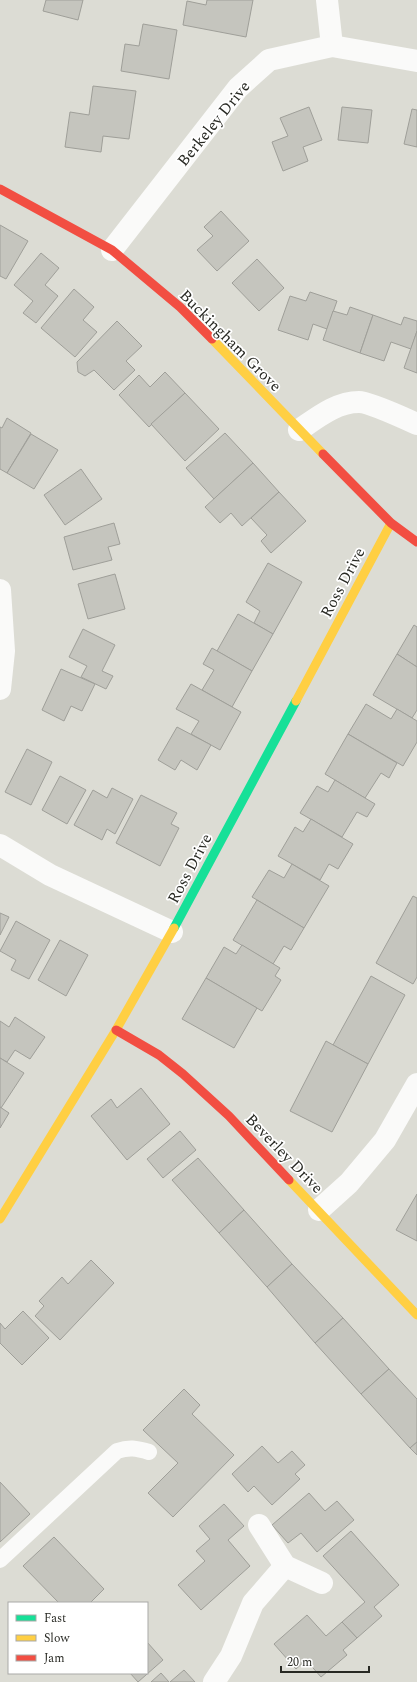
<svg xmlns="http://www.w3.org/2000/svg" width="417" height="1682" font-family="Spectral,serif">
<rect width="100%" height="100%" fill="#dcdcd4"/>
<g fill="#c5c5be" stroke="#9f9f99">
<path d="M 46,0 L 83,0 L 78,20 L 43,11 Z"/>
<path d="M 207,0 L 253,0 L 246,37 L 183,25 L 187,1 L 206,5 Z"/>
<path d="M 143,24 L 177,30 L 169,79 L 121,71 L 125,44 L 139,46 Z"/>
<path d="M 93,86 L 136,91 L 129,139 L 103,136 L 101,152 L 65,147 L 70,112 L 89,115 Z"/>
<path d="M 309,107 L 322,140 L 303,147 L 308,161 L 283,171 L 272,142 L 288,136 L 280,118 Z"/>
<path d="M 342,107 L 372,110 L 368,143 L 338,140 Z"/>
<path d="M 412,109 L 417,110 L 417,147 L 404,144 Z"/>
<path d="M 221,211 L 249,241 L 217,271 L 197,250 L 213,236 L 204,227 Z"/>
<path d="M 0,225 L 28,241 L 6,279 L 0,276 Z"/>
<path d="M 41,253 L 59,268 L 45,285 L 58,296 L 36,323 L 23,313 L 33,301 L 14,285 Z"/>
<path d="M 257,259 L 284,288 L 259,311 L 232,283 Z"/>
<path d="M 74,289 L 94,307 L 83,320 L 97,332 L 75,357 L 41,328 Z"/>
<path d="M 310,292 L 337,301 L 327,329 L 313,324 L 308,340 L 278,330 L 290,296 L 306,301 Z"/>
<path d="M 350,307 L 373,315 L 360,353 L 323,340 L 333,311 L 347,315 Z"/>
<path d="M 373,315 L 401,325 L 404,317 L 417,321 L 417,331 L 411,349 L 391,342 L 384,361 L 360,353 Z"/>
<path d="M 117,321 L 142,346 L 126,361 L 135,370 L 114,390 L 94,370 L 85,376 L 78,372 L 77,362 Z"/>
<path d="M 417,331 L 417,373 L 404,368 Z"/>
<path d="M 165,372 L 185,393 L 149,427 L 119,395 L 139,375 L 150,387 Z"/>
<path d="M 185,393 L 219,429 L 185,461 L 151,424 Z"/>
<path d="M 7,418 L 31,433 L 7,473 L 0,469 L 0,427 L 2,428 Z"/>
<path d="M 225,433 L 253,463 L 214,499 L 186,468 Z"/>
<path d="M 31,434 L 58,450 L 34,489 L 7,473 Z"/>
<path d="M 253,463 L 279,492 L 242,526 L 231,513 L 220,523 L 205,507 Z"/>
<path d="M 81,469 L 102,499 L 65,525 L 44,495 Z"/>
<path d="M 279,492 L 306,521 L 271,553 L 261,541 L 267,535 L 251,518 Z"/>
<path d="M 114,523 L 120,544 L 108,547 L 112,560 L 73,570 L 64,537 Z"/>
<path d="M 268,563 L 302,582 L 273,634 L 254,623 L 260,611 L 246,602 Z"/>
<path d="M 115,574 L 125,609 L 88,619 L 78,584 Z"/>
<path d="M 238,614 L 273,634 L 252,671 L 217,651 Z"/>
<path d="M 414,625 L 417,627 L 417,667 L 397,654 Z"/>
<path d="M 83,629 L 115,645 L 102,671 L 113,676 L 106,689 L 81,677 L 87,666 L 69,657 Z"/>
<path d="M 212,648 L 252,671 L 232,707 L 202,690 L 214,670 L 203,664 Z"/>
<path d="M 397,654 L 417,667 L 417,710 L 412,718 L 373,695 Z"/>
<path d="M 61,669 L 95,684 L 82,711 L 71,706 L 64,721 L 42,710 Z"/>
<path d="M 191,684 L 241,712 L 220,750 L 191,734 L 199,721 L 176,709 Z"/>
<path d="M 366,704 L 391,719 L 397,709 L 417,721 L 417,742 L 403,766 L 348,734 Z"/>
<path d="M 177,727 L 211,745 L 197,770 L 181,760 L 175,770 L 158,760 Z"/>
<path d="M 348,734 L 397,763 L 389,778 L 381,773 L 365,798 L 325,774 Z"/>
<path d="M 27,749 L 52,762 L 31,805 L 5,792 Z"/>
<path d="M 60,776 L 86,790 L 67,824 L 42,810 Z"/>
<path d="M 335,780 L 375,804 L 367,817 L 357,812 L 342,837 L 300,813 L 317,786 L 328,792 Z"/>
<path d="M 112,788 L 133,799 L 115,834 L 107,829 L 102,840 L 74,825 L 93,790 L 107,798 Z"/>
<path d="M 141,795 L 177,813 L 171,824 L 179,828 L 160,866 L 116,843 Z"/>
<path d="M 311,819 L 353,844 L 338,869 L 329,864 L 320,880 L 278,856 L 295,827 L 303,832 Z"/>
<path d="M 292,864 L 329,886 L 304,928 L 252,897 L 269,870 L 284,878 Z"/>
<path d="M 413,896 L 417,898 L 417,977 L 413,984 L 376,963 Z"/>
<path d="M 257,900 L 304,928 L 291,950 L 284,946 L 273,964 L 233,940 Z"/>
<path d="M 0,913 L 9,917 L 0,935 Z"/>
<path d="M 16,921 L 50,940 L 29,979 L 11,970 L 16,960 L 0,951 Z"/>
<path d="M 60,940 L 88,955 L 66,996 L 38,980 Z"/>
<path d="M 242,945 L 280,968 L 275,976 L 281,980 L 262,1011 L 206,978 L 224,947 L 236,954 Z"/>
<path d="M 371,976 L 405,995 L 368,1064 L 333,1045 Z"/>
<path d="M 206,978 L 257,1008 L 234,1048 L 182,1019 Z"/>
<path d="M 15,1017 L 45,1037 L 30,1059 L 15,1050 L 7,1062 L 0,1058 L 0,1021 L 9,1027 Z"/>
<path d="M 326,1041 L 368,1064 L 332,1132 L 290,1111 Z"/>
<path d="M 0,1058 L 24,1073 L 1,1108 L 0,1107 Z"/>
<path d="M 141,1088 L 170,1124 L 127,1160 L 91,1116 L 111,1099 L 117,1108 Z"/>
<path d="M 0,1107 L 9,1113 L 0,1128 Z"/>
<path d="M 180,1131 L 196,1150 L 163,1178 L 147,1159 Z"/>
<path d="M 198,1158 L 244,1210 L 219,1233 L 172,1180 Z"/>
<path d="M 417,1194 L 417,1241 L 396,1230 Z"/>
<path d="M 244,1210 L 292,1264 L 267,1287 L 219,1233 Z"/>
<path d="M 91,1260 L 114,1283 L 60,1340 L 35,1316 L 44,1306 L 39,1301 L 62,1277 L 68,1284 Z"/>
<path d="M 292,1264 L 343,1318 L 315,1343 L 267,1287 Z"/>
<path d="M 23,1311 L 49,1338 L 22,1365 L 0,1343 L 0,1323 L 5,1329 Z"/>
<path d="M 343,1318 L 389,1369 L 361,1394 L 315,1343 Z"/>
<path d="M 389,1369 L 417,1399 L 417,1442 L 410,1448 L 361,1394 Z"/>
<path d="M 184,1389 L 200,1405 L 192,1414 L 234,1455 L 173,1517 L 148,1493 L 178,1463 L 143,1430 Z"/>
<path d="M 417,1442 L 417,1455 L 410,1448 Z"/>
<path d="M 262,1446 L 278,1463 L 292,1451 L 305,1465 L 295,1474 L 300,1479 L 272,1505 L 254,1486 L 248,1492 L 232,1474 Z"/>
<path d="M 0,1482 L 30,1514 L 0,1542 Z"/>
<path d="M 309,1493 L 325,1511 L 337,1501 L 354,1520 L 317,1552 L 301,1533 L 288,1543 L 272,1525 Z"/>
<path d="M 224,1504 L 244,1526 L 228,1540 L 250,1566 L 201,1610 L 178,1585 L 205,1561 L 196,1551 L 210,1539 L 199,1526 Z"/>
<path d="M 351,1531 L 399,1585 L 374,1607 L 382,1616 L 357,1638 L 342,1622 L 365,1602 L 323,1556 Z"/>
<path d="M 54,1537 L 104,1589 L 90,1603 L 59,1603 L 23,1566 Z"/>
<path d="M 307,1615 L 326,1636 L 342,1622 L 357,1638 L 343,1650 L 347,1655 L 321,1677 L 306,1660 L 296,1669 L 274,1644 Z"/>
<path d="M 147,1642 L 163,1660 L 138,1682 L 130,1673 L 147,1673 Z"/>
<path d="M 184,1670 L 195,1682 L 170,1682 Z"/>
<path d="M 161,1673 L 169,1682 L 151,1682 Z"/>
</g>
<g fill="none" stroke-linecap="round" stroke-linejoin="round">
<path stroke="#fafaf9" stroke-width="16" d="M 0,1560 L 117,1451 C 129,1447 136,1448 149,1452"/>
<g stroke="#fafaf9" stroke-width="22">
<path d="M 327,0 L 332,46"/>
<path d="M 112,250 L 238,88 L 269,60 L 332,46 L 417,61"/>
<path d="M 299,430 C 317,418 336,402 359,402 C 369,402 406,419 417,424"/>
<path d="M 0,590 L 4,651 L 0,689"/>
<path d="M 0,845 L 50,875 L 172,932"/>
<path d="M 319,1210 L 349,1183 L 385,1140 L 417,1084"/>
<path d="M 259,1525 L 285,1566 L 322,1583"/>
<path d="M 214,1682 L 231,1656 L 253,1603 L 285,1566"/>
</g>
<path stroke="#16e098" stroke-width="9" d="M 174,928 L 296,701"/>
<g stroke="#ffcf43" stroke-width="9">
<path d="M 212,339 L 323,454"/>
<path d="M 296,701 L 391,523"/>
<path d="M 289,1180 L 417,1315"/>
<path d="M 0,1219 L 116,1030 L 174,928"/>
</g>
<g stroke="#f24e42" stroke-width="9">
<path d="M 0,189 L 112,250 L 180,307 L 212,339"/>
<path d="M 323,454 L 391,523 L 417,542"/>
<path d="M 116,1030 L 159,1055 L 183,1074 L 229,1116 L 289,1180"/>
</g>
</g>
<g text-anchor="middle" stroke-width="3.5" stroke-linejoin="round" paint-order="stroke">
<g font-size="16" fill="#282923" stroke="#fff">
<text transform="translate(213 123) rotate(-51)" y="6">Berkeley Drive</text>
<text transform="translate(231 340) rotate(45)" y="6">Buckingham Grove</text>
<text transform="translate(342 582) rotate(-62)" y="6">Ross Drive</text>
<text transform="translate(189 868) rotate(-62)" y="6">Ross Drive</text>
<text transform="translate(285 1153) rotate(46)" y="6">Beverley Drive</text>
</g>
</g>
<rect x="8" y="1602" width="140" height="72" fill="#ffffff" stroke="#a9a9a7"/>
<rect x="16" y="1615" width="20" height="6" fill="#16e098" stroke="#a9a9a7"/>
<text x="44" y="1622" font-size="12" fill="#282923">Fast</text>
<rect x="16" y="1635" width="20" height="6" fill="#ffcf43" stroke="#a9a9a7"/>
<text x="44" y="1642" font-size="12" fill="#282923">Slow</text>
<rect x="16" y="1655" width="20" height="6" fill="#f24e42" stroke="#a9a9a7"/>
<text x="44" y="1662" font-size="12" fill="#282923">Jam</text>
<path d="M281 1666v6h88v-6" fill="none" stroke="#282923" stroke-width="2"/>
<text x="287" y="1666" font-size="12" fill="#282923" stroke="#ffffff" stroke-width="3" paint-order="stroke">20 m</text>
</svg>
